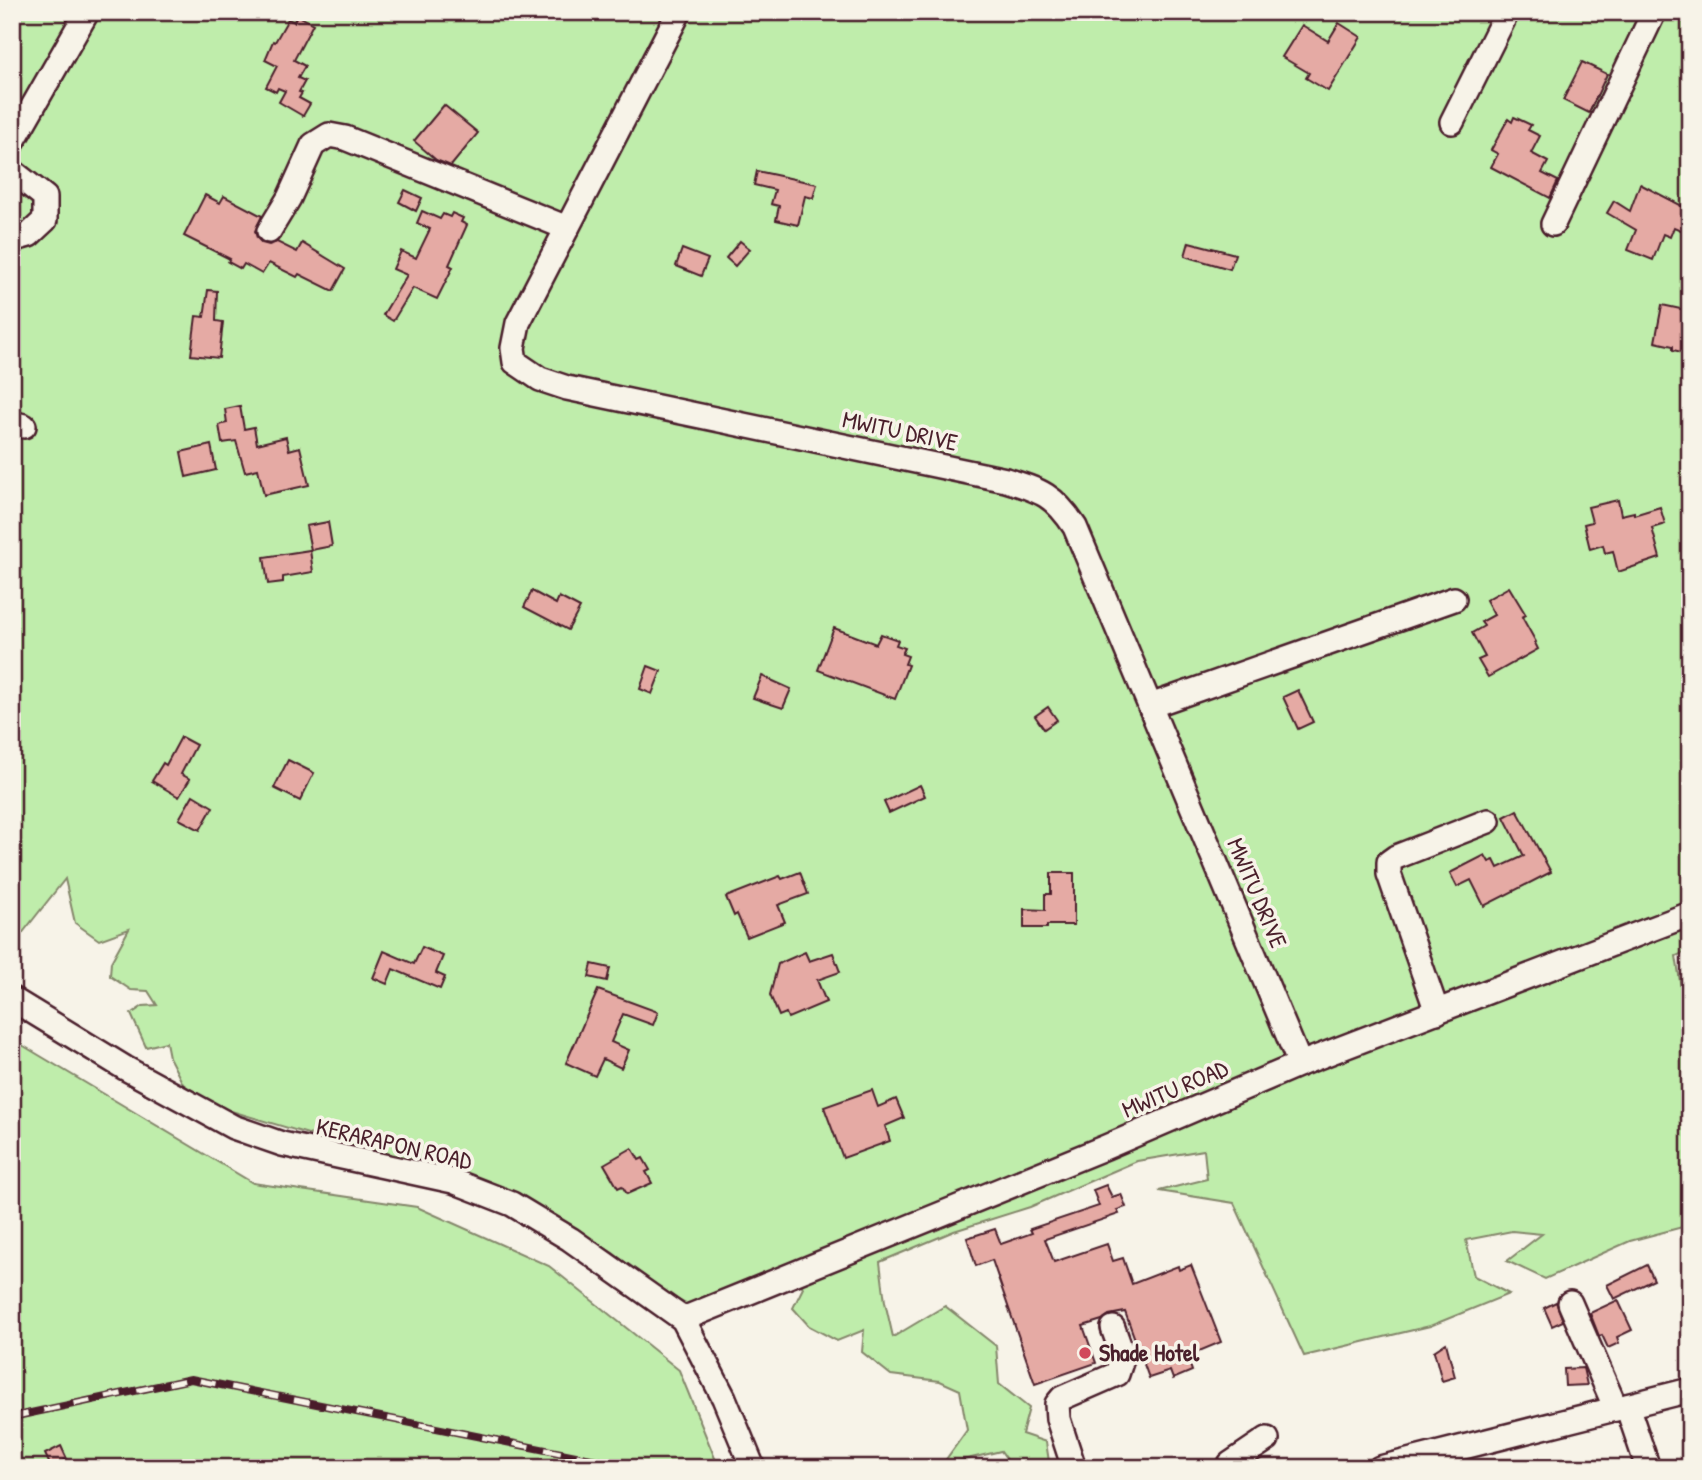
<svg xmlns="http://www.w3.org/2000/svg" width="1702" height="1480" font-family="'Patrick Hand',sans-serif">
<rect width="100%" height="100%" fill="#f7f3e8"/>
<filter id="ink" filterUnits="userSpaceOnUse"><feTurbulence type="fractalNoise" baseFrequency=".0143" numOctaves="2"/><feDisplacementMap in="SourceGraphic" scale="14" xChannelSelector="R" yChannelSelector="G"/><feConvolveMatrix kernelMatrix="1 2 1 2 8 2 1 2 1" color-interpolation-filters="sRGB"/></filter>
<g filter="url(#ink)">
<g fill="#bfedab" stroke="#84866b" stroke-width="2">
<path d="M 12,12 L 1690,12 L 1690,950 L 1676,956 L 1686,1019 L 1690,1022 L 1690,1225 L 1630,1241 L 1545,1279 L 1507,1261 L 1542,1234 L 1512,1231 L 1466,1240 L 1474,1276 L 1509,1294 L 1430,1326 L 1304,1356 L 1234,1203 L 1159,1191 L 1207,1179 L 1204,1150 L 1137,1161 L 1030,1207 L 954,1231 L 880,1262 L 885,1302 L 893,1337 L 945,1306 L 996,1346 L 999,1384 L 1029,1408 L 1022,1434 L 1046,1442 L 1050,1468 L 1013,1468 L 1001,1451 L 942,1465 L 967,1430 L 960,1390 L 940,1381 L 891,1375 L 862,1352 L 864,1330 L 837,1341 L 809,1326 L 793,1308 L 803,1288 L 793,1264 L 689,1306 L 660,1290 L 613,1253 L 496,1185 L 424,1162 L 372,1153 L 211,1105 L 183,1084 L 169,1057 L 166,1042 L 146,1047 L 131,1014 L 143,1006 L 157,1005 L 148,991 L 131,990 L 110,976 L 111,962 L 129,929 L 99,940 L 75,923 L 65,879 L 17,940 L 12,939 L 12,555 L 19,546 L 12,539 Z"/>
<path d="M 12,1039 L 253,1183 L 417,1207 L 549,1266 L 679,1370 L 719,1468 L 12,1468 Z"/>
</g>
<g fill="#e5aaa4" stroke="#4a1f2b" stroke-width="2">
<path d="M 297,15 L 313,24 L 294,60 L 305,66 L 298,78 L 305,81 L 299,92 L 302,93 L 299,98 L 310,104 L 303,116 L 279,102 L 285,91 L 278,88 L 276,92 L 266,87 L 277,66 L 265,60 L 273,41 L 275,42 L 288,19 L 294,22 Z"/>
<path d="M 1339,23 L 1361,37 L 1328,91 L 1306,78 L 1309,73 L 1282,57 L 1302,25 L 1328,41 Z"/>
<path d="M 1582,62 L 1607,74 L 1589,113 L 1563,100 Z"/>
<path d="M 444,105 L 478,133 L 451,166 L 436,160 L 414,141 Z"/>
<path d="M 1514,117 L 1531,125 L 1528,130 L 1540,136 L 1531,153 L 1548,162 L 1542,173 L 1558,181 L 1550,198 L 1491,167 L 1498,154 L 1491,150 L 1508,119 L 1512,122 Z"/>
<path d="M 757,171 L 817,184 L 813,198 L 805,196 L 798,225 L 776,220 L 779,206 L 771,204 L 775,190 L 754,185 Z"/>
<path d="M 1640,184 L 1690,210 L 1690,234 L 1674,227 L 1670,237 L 1663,234 L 1653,260 L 1628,250 L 1636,230 L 1607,213 L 1614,201 L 1630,211 Z"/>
<path d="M 405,190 L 422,198 L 416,211 L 399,202 Z"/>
<path d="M 205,195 L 220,203 L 224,196 L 262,216 L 255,231 L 257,238 L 262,243 L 269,245 L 277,242 L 297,252 L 302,243 L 345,269 L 333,291 L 299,274 L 297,277 L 269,263 L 262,274 L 244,264 L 241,269 L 228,262 L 230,259 L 184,236 Z"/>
<path d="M 422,211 L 440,219 L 443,214 L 450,217 L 452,213 L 463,218 L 461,222 L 467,225 L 449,265 L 453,267 L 437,299 L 413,288 L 393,321 L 383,315 L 407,275 L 393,269 L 401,251 L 416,258 L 430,229 L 417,223 Z"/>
<path d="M 740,241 L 750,249 L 735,266 L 726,258 Z"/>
<path d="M 1189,242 L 1235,254 L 1230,269 L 1185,256 Z"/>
<path d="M 682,249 L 708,259 L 701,276 L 676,266 Z"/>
<path d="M 208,290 L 217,291 L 216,321 L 223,322 L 219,358 L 191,355 L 196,316 L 204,317 Z"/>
<path d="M 1662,305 L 1690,311 L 1690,354 L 1673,350 L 1673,346 L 1655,342 Z"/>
<path d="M 240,406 L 244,429 L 254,427 L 257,444 L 286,437 L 289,450 L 300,447 L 309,485 L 264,495 L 258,469 L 245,472 L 236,441 L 222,443 L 219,425 L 227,423 L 225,409 Z"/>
<path d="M 211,445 L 216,470 L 186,477 L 181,452 Z"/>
<path d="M 1618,500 L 1621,515 L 1634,512 L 1634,515 L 1660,507 L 1665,524 L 1652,528 L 1660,558 L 1618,572 L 1613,551 L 1605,553 L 1603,545 L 1590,549 L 1584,524 L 1592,522 L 1588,507 Z"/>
<path d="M 328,522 L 332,546 L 311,550 L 306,526 Z"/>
<path d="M 310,550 L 313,572 L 283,577 L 283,582 L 268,584 L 264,557 Z"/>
<path d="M 1509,587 L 1526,615 L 1522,617 L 1536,642 L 1535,643 L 1538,649 L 1488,677 L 1478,660 L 1485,657 L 1472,633 L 1484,626 L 1481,622 L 1494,615 L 1486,600 Z"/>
<path d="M 532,591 L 556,604 L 559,597 L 580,608 L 568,630 L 524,607 Z"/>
<path d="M 834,628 L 876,644 L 881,634 L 898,640 L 896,645 L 905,648 L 902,654 L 908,656 L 905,664 L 908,665 L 895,699 L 818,670 Z"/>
<path d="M 648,666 L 661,671 L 652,694 L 640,689 Z"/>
<path d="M 762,676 L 791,689 L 783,708 L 753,698 Z"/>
<path d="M 1298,690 L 1313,722 L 1298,729 L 1283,697 Z"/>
<path d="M 1048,707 L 1057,720 L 1044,729 L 1035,716 Z"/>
<path d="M 181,737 L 196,745 L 181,774 L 190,779 L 179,797 L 152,781 L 163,763 L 166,765 Z"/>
<path d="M 288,760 L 314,773 L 300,801 L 274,788 Z"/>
<path d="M 920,785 L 925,796 L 889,813 L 884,802 Z"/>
<path d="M 193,795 L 213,807 L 200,830 L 179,819 Z"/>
<path d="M 1517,810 L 1551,872 L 1484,906 L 1471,880 L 1457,887 L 1450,873 L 1485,855 L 1489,862 L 1494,860 L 1498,868 L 1524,856 L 1504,817 Z"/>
<path d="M 800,872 L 808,894 L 778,905 L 785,922 L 747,937 L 737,914 L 734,916 L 726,897 L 780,876 L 782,879 Z"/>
<path d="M 1051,873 L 1074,873 L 1074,925 L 1047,925 L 1047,928 L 1024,928 L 1024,909 L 1045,910 L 1045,894 L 1051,894 Z"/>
<path d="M 422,947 L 443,956 L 436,973 L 445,977 L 440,989 L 393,969 L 387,984 L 373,978 L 384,951 L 414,964 Z"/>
<path d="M 805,952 L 809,961 L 833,953 L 840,972 L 817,980 L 826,1002 L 788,1018 L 786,1013 L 779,1016 L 770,995 L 778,964 Z"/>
<path d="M 592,964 L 610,968 L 607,981 L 589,977 Z"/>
<path d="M 598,990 L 658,1012 L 653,1025 L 623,1014 L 611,1042 L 629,1050 L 621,1068 L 603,1059 L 595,1076 L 566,1063 Z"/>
<path d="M 872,1090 L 878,1107 L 896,1099 L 904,1118 L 885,1126 L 890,1141 L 843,1158 L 824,1107 Z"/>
<path d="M 632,1148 L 639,1160 L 643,1158 L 650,1170 L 646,1172 L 652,1183 L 627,1194 L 622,1186 L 618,1188 L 604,1164 Z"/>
<path d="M 1106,1185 L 1112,1197 L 1121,1194 L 1126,1207 L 1117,1210 L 1119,1214 L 1045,1239 L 1054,1262 L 1107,1244 L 1113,1261 L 1123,1258 L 1132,1284 L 1178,1266 L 1179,1270 L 1191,1265 L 1221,1342 L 1187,1356 L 1192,1371 L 1173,1379 L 1170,1371 L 1149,1378 L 1125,1312 L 1109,1315 L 1102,1320 L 1083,1326 L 1096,1363 L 1035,1384 L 992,1260 L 976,1266 L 967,1238 L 995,1229 L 1001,1244 L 1032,1233 L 1030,1229 L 1099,1206 L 1093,1190 Z"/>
<path d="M 1647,1265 L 1654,1280 L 1614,1299 L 1607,1285 Z"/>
<path d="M 1618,1300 L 1632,1330 L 1617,1337 L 1619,1343 L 1608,1348 L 1602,1335 L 1599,1336 L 1590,1313 Z"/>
<path d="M 1556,1302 L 1563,1321 L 1552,1326 L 1544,1308 Z"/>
<path d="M 1446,1343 L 1455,1377 L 1442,1381 L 1434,1351 Z"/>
<path d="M 1583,1368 L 1587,1385 L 1565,1386 L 1564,1369 Z"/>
<path d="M 61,1446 L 67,1459 L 51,1467 L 45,1454 Z"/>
</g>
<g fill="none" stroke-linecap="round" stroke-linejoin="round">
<g stroke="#4a1f2b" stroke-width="28">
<g id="minor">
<path d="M 679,12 L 518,323 L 513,348 L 515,362 L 540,379 L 567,388 L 1006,480 C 1042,491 1054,495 1075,527 L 1300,1064"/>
<path d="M 1452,122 L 1507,12"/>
<path d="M 12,143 L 87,12"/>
<path d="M 12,171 L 45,197 L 45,220 L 29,235 L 15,239"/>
<path d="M 1553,224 L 1654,12"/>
<path d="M 269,231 L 289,198 L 313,145 L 329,135 L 345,138 L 567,228"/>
<path d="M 12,423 L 24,426"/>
<path d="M 1150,706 L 1454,599"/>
<path d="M 12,999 L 125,1068 L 233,1127 L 282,1144 L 453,1181 L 512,1204 L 570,1239 L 683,1319 L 724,1398 L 753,1468"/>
<path d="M 1437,1012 L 1389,874 L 1389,862 L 1396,857 L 1488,821"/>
<path d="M 1570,1303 L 1616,1409"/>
<path d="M 683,1319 L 1106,1147 L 1300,1064 L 1690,914"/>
<path d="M 1627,1406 L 1648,1468"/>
<path d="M 1074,1468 L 1058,1419 L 1057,1404 L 1062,1398 L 1117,1374 L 1123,1356 L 1113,1328"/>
<path d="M 1228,1468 L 1230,1464 L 1267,1439"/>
<path d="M 1380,1468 L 1690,1390"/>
</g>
</g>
<use href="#minor" stroke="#f7f3e8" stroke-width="23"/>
<g stroke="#4a1f2b" stroke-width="8">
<path id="rail" d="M 12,1417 L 191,1379 L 636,1468"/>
</g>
<use href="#rail" stroke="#f7f3e8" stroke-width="5" stroke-dasharray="16" stroke-linecap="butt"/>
</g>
</g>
<circle fill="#d1495b" stroke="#f7f3e8" stroke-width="2.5" cx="1085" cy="1353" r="7"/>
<g text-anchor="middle" stroke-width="7" stroke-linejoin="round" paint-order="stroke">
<g font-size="24" fill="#4a1f2b" stroke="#f7f3e8">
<text transform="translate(900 431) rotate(12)" y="8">MWITU DRIVE</text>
<text transform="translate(1257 893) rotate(67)" y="8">MWITU DRIVE</text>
<text transform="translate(1175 1089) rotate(-23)" y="8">MWITU ROAD</text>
<text transform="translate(394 1144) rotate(13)" y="8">KERARAPON ROAD</text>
</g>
<g font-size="24" font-weight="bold" fill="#4a1f2b" stroke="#f7f3e8" text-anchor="start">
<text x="1099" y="1361">Shade Hotel</text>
</g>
</g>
<rect width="1702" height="1480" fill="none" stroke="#f7f3e8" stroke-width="42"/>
<rect x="21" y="21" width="1660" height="1438" fill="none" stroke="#4a1f2b" stroke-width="2.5" filter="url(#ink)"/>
</svg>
